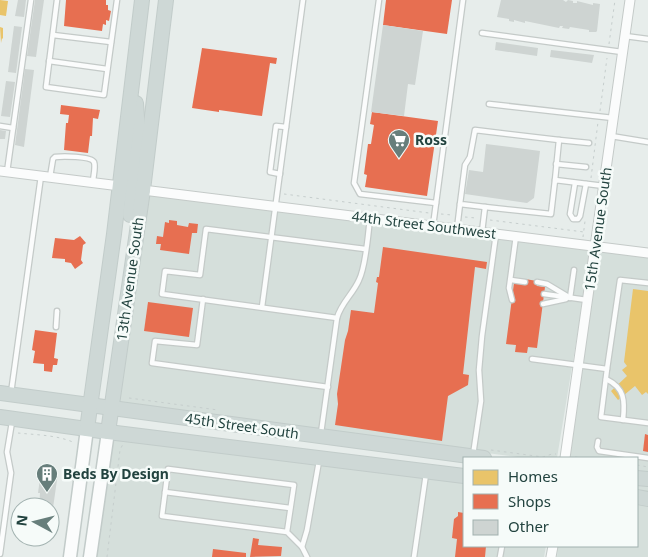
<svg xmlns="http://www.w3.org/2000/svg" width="648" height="557" font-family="'Noto Sans',sans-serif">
<rect width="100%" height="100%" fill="#e7edeb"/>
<g fill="#d5dfdb">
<path d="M 146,194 L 591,251 L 557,458 L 525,458 L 114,405 Z"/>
<path d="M 599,250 L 648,256 L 648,557 L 557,557 L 558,546 L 637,546 L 637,458 L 569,458 Z"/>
<path d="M 111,437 L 464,480 L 464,546 L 546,546 L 544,557 L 94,557 Z"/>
</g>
<g fill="#e9c46a">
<path d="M 0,0 L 8,1 L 6,16 L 0,15 Z"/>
<path d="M 0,27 L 3,28 L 3,39 L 2,38 L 1,43 Z"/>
<path d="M 633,289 L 648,291 L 648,394 L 646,392 L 642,395 L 635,386 L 618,400 L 611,391 L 627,376 L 622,370 L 627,366 L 624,362 Z"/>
</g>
<g fill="#e76f51">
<path d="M 66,0 L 106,0 L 106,5 L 108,5 L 108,10 L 111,11 L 109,21 L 106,20 L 106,25 L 103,24 L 102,31 L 64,26 Z"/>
<path d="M 386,0 L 452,0 L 447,34 L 383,25 Z"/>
<path d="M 202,48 L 277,58 L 276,64 L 270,63 L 262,116 L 219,110 L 219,112 L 192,108 Z"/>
<path d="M 61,105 L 100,110 L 98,119 L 93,118 L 92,136 L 90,136 L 88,153 L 64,150 L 66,123 L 68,123 L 69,115 L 60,114 Z"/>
<path d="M 372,112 L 438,121 L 427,196 L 365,187 L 367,175 L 364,174 L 368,144 L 371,144 L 374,125 L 370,124 Z"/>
<path d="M 169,220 L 177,221 L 177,225 L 188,227 L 189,223 L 198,224 L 197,233 L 192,233 L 189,254 L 160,250 L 161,244 L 156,244 L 157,236 L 163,237 L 165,222 L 169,223 Z"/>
<path d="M 80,236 L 86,243 L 83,245 L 81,260 L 83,263 L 75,269 L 71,263 L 65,262 L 65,259 L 52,258 L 55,238 L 74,240 Z"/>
<path d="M 383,247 L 487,262 L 486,269 L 475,267 L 463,374 L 469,375 L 468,385 L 448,396 L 442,441 L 335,425 L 338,404 L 337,394 L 345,340 L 348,331 L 351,310 L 374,313 L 378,283 L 376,282 L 377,277 L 379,277 Z"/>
<path d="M 525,279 L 537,281 L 537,286 L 545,287 L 537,348 L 528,347 L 527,353 L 515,352 L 516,345 L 506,344 L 514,283 L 525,284 Z"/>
<path d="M 148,302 L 193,308 L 189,337 L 144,331 Z"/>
<path d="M 35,330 L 57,333 L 54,358 L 58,359 L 57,365 L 53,365 L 52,372 L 44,371 L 44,364 L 33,363 L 35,351 L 32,350 Z"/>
<path d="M 645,434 L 648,435 L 648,452 L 643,451 Z"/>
<path d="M 458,512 L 464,513 L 464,546 L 486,546 L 485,557 L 455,557 L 457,539 L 452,538 L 454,519 L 458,516 Z"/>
<path d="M 253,538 L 259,539 L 258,545 L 282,547 L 281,556 L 250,557 Z"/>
<path d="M 213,549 L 246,553 L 246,557 L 212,557 Z"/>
</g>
<g fill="#ced4d2">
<path d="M 18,0 L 26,0 L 24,17 L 15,16 Z"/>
<path d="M 35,0 L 44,0 L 36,57 L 27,56 Z"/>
<path d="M 501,0 L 563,0 L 566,2 L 568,0 L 573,1 L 573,3 L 577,3 L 577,1 L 593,5 L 593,3 L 600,4 L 597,31 L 596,32 L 589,32 L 589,30 L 570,27 L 569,29 L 562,28 L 563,26 L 560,26 L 559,28 L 525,21 L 525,23 L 514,20 L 514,22 L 509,21 L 509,19 L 497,17 Z"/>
<path d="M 383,25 L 423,31 L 415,85 L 408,84 L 404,116 L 371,112 Z"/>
<path d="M 14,26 L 22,27 L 16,73 L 8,72 Z"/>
<path d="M 496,42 L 538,48 L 537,56 L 495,50 Z"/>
<path d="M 551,50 L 594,55 L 592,63 L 550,57 Z"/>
<path d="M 25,69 L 34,70 L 24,147 L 15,145 Z"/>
<path d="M 6,81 L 15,82 L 10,117 L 1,116 Z"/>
<path d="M 0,130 L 6,131 L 5,139 L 0,139 Z"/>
<path d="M 486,144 L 540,151 L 534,198 L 527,203 L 465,194 L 469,170 L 483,172 Z"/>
<path d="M 41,471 L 58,473 L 52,515 L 50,514 L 50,507 L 39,507 L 40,493 L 38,493 Z"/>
</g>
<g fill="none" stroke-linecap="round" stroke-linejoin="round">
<g stroke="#c4cac8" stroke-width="7">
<g id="service">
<path d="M 57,0 L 46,87 L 104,95 L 117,0"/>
<path d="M 379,0 L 354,183 L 360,194 L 436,203"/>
<path d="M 482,33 L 622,52"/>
<path d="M 53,35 L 111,42"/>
<path d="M 625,36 L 648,39"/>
<path d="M 49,61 L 107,69"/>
<path d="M 489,104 L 613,118"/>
<path d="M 0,126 L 13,128"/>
<path d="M 611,136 L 648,142"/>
<path d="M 556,164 L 586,167"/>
<path d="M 7,172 L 31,0"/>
<path d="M 280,174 L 270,172 L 276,126 L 286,127"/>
<path d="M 50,177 L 53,159 L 55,157 C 62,156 91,156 94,162 C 96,167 93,177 93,182"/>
<path d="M 555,180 L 559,140 L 589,143"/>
<path d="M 575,183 L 570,214 L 573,219 L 578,219 L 580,216 L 586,184"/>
<path d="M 485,207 L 460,204 L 465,165 L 470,157 L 475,130 L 559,140"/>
<path d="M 433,226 L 463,0"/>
<path d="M 457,229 L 460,204"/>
<path d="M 482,232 L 485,207 L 551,214 L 555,180 L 604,186"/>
<path d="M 511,280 L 525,282"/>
<path d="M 537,282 L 547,284 L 567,296"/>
<path d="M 544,294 L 587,300"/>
<path d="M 570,298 L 574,270"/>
<path d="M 203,299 L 197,345 L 155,341 L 152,363 L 328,387"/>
<path d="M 512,300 L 509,288 L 516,236"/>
<path d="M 543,304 L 566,299"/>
<path d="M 262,307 L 303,0"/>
<path d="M 337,318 L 162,294 L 165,271 L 200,275 L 206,229 L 365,249"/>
<path d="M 56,327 L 57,311"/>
<path d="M 532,359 L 607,369 L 601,417 L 648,423"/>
<path d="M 607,369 L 620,280 L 648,283"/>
<path d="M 606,379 C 625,388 625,401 623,420"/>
<path d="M 11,393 L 41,176"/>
<path d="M 321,433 L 337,318 C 341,303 353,294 359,280 C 366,266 368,235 370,218"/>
<path d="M 598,441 L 597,447 L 599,451 L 648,458"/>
<path d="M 473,455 L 481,401 L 479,370 L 482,336 L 496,234"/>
<path d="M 165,492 L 290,508"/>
<path d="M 287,532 L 162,516 L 168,469 L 294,485 L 287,532 L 302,547"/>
<path d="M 0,554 L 11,473 L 7,452 L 12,422"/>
<path d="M 307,557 L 302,547 L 307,530 L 319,461"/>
<path d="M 414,557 L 426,474"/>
<path d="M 500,557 L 502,546"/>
</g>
</g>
<g stroke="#c4cac8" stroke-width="11">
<g id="minor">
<path d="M 0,171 L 120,186"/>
<path d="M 143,190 L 648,253"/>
<path d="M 565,458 L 630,0"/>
<path d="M 551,557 L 553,546"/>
</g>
</g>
<g stroke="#c2cbc9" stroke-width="15">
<g id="secondary">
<path d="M 70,557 L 87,429"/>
<path d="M 90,557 L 108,432"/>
</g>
</g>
<g stroke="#c2ccca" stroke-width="16">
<g id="primary">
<path d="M 136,103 L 138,131 L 133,177 L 135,184 L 143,190"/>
<path d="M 120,186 L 128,188 C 134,197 131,205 130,215"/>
<path d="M 0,393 L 484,458"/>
<path d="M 0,417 L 108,432 L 464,476"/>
<path d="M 87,429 L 114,234 L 142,0"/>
<path d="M 108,432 L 143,190 L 166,0"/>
<path d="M 637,478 L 648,479"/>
<path d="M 637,497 L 648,499"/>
</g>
</g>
<g stroke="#c6cecd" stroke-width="1" stroke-dasharray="2.5 4" stroke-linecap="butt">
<path d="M 609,44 L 615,0"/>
<path d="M 600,111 L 607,58"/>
<path d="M 591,178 L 598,122"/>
<path d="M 284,194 L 429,213"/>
<path d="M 441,214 L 452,215"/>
<path d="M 465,217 L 476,218"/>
<path d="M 490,220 L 584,232"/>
<path d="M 583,237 L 585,221"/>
<path d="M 129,398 L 218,410"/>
<path d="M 18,433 C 37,435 58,435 75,443"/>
<path d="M 491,450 L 543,457 L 552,454 L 556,454"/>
<path d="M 575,457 L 584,458"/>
<path d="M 637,465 L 648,467"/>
<path d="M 107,557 L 120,450 L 123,444"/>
</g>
<use href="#service" stroke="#fbfcfc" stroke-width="4.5"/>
<use href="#minor" stroke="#fbfcfc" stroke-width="9"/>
<use href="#secondary" stroke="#fbfcfc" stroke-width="12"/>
<use href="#primary" stroke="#ced8d6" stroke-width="14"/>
</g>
<defs>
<g id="supermarket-pin" transform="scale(1.125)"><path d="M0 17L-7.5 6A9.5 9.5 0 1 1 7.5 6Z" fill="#677e7b" stroke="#f6fbf9"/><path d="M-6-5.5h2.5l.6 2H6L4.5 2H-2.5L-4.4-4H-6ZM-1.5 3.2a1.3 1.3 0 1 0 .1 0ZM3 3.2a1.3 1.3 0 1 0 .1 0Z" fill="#fff"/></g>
<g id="building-pin" transform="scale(1.125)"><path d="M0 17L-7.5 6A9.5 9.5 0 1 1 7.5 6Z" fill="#677e7b" stroke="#f6fbf9"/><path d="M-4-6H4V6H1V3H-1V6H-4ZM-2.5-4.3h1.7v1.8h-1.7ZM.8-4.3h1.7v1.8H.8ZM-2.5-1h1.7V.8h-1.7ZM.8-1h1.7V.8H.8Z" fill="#fff"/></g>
</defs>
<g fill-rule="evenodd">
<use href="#supermarket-pin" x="399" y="140"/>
<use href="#building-pin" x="47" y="474"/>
</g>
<g text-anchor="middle" stroke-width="5" stroke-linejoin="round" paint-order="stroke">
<g font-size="14" font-weight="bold" fill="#22433f" stroke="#f6fbf9" text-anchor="start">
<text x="415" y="145">Ross</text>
<text x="63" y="479">Beds By Design</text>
</g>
<g font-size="14" fill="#22433f" stroke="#f6fbf9">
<text transform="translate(424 225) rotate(7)" y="5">44th Street Southwest</text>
<text transform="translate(598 229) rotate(-82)" y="5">15th Avenue South</text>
<text transform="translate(130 279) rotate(-82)" y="5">13th Avenue South</text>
<text transform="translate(242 426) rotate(8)" y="5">45th Street South</text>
</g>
</g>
<rect x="463" y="457" width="175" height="90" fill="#f6fbf9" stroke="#a1b1af"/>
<rect x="473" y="470" width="25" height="15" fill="#e9c46a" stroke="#a1b1af"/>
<text x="508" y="482" font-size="15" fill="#22433f">Homes</text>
<rect x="473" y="494" width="25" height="15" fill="#e76f51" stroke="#a1b1af"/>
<text x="508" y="507" font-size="15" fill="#22433f">Shops</text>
<rect x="473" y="520" width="25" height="15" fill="#ced4d2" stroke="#a1b1af"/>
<text x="508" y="532" font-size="15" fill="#22433f">Other</text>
<g transform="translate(35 522) rotate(277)"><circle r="24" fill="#f6fbf9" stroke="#a1b1af"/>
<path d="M0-4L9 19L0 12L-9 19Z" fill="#677e7b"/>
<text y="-8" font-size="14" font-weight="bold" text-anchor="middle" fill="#22433f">N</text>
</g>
</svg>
